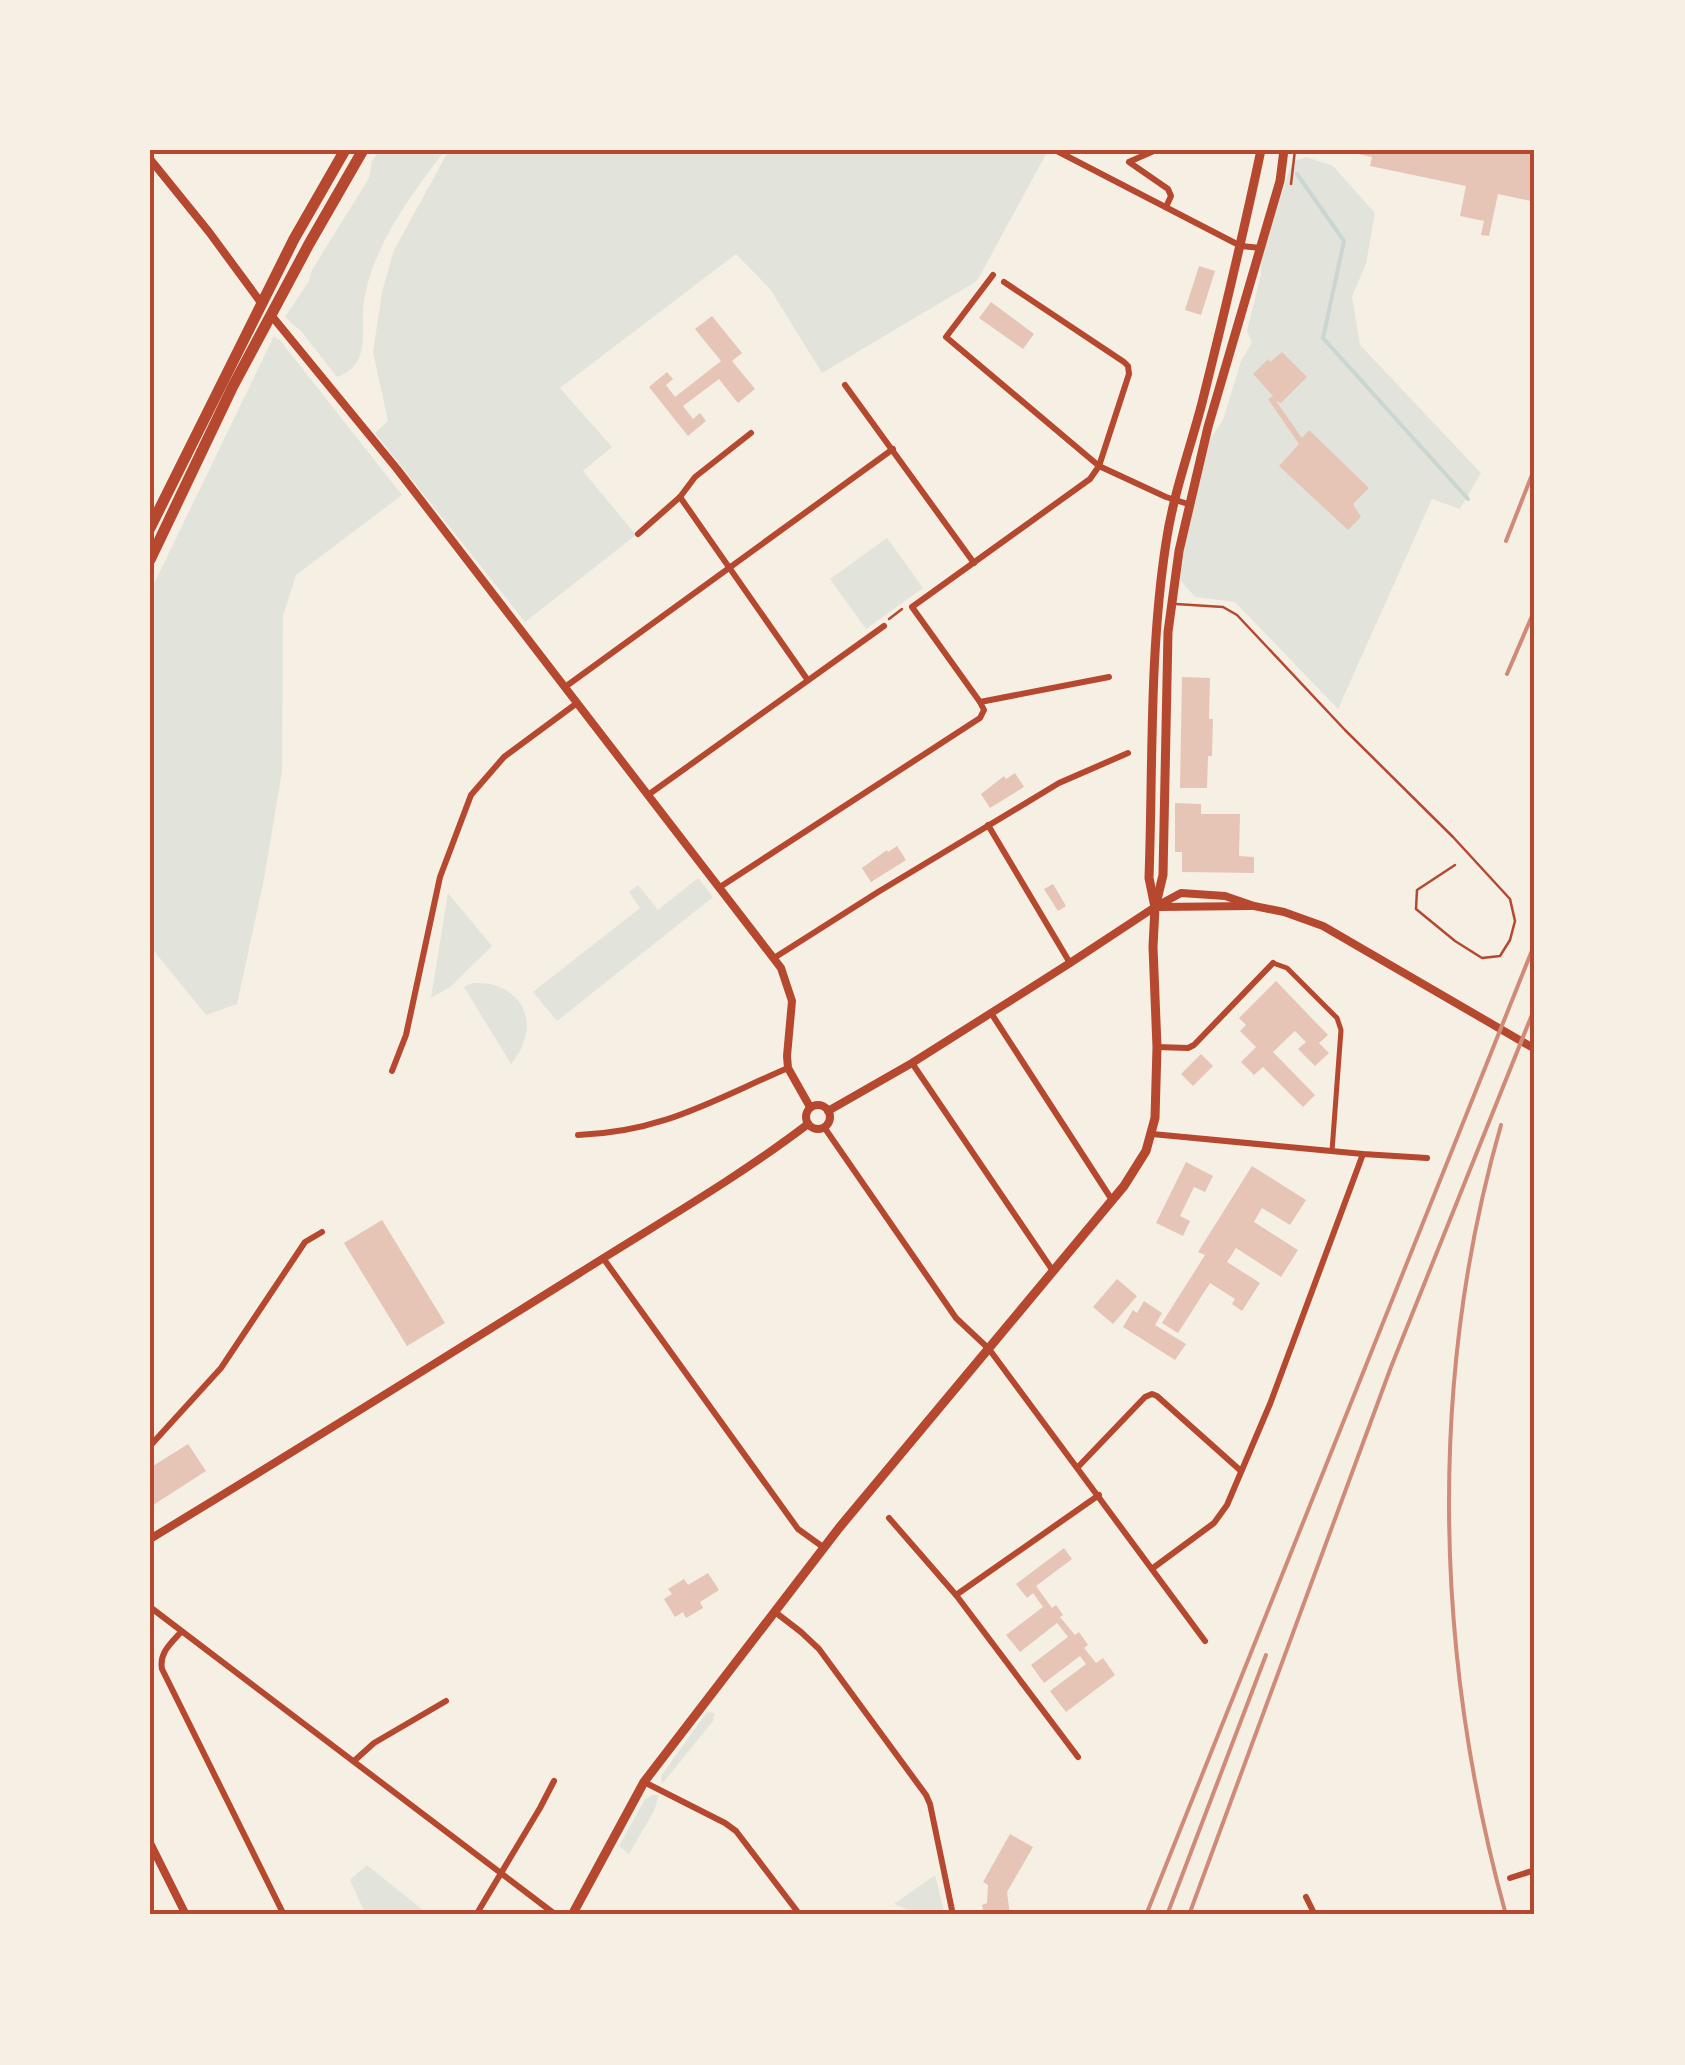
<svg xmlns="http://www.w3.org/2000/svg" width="1685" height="2065" font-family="'Fira Sans Condensed',sans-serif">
<rect width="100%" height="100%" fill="#f6efe4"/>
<g fill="#e2e4dc">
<path d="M 380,150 L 445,150 C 412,194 376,241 365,295 C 358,326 375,363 337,377 L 302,332 L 285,317 L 309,281 L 312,270 L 369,178 L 372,161 Z"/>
<path d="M 449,150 L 1040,150 L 1046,154 L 977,281 L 822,373 L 770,289 L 736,254 L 560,388 L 612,447 L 583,471 L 636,535 L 525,622 L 375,433 L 388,421 L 373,352 L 382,292 L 394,250 Z"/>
<path d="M 1306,157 L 1333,166 L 1375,213 L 1366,264 L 1352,296 L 1360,345 L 1481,473 L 1460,509 L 1432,499 L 1338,709 L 1235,602 L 1195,597 L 1180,580 L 1182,550 L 1208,442 L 1223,420 L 1241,361 L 1252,342 L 1247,331 L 1261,274 L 1261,259 L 1292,162 Z"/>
<path d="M 274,336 L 278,340 L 279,339 L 402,495 L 296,575 L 283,616 L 282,772 L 264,879 L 237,1004 L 206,1015 L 150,946 L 150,592 Z"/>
<path d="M 887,538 L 923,588 L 866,629 L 830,579 Z"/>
<path d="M 698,878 L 713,897 L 557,1021 L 533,992 L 640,908 L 629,892 L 638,885 L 658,910 Z"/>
<path d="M 448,893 L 492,946 L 450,987 L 431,998 Z"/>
<path d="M 473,983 C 481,983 490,983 497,986 C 534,1000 534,1037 511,1064 L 464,987 Z"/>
<path d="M 707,1712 L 715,1713 L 713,1721 L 662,1784 L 661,1776 Z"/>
<path d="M 652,1795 L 659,1795 L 654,1811 L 629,1854 L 619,1846 L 645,1799 Z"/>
<path d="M 367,1865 L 429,1915 L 366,1915 L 350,1880 Z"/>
<path d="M 935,1875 L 945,1915 L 919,1915 L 894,1904 Z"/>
</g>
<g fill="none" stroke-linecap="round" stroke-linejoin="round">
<path stroke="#c9d6d2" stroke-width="4" d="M 1297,174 L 1344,241 L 1323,338 L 1468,499"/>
</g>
<g fill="#e6c5b7">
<path d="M 1359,150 L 1535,150 L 1535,202 L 1498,194 L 1489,236 L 1481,235 L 1484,221 L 1460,216 L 1466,186 L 1370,166 L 1372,157 L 1358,154 Z"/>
<path d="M 1199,266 L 1215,271 L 1201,315 L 1185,310 Z"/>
<path d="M 991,302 L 1034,334 L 1023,349 L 979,318 Z"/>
<path d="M 712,316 L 742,353 L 732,361 L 755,389 L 738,403 L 719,379 L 683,406 L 693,419 L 700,413 L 706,421 L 688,436 L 649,387 L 667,372 L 673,379 L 666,385 L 675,397 L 721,361 L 695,329 Z"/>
<path d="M 1282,352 L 1307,377 L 1281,403 L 1276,401 L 1302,438 L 1309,430 L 1369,488 L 1353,504 L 1361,517 L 1348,530 L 1279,466 L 1299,444 L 1268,399 L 1273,396 L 1253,374 L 1268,359 L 1270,362 Z"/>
<path d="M 1182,677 L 1210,678 L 1209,719 L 1213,719 L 1212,756 L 1208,756 L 1207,788 L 1180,788 Z"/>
<path d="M 1015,773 L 1024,787 L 990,808 L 981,794 L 1004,776 L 1006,779 Z"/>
<path d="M 1175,803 L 1201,804 L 1201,814 L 1240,814 L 1239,856 L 1254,857 L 1254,873 L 1182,872 L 1182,852 L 1175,852 Z"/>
<path d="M 897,846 L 906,860 L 871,882 L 862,868 L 887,850 L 888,852 Z"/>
<path d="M 1053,884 L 1066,906 L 1058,911 L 1044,889 Z"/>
<path d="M 1276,981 L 1328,1035 L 1319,1043 L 1329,1053 L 1315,1066 L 1298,1049 L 1306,1042 L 1295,1031 L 1273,1052 L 1315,1095 L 1303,1107 L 1263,1067 L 1254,1075 L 1241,1062 L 1256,1047 L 1240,1031 L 1246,1025 L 1239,1018 Z"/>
<path d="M 1201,1054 L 1213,1066 L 1193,1086 L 1181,1074 Z"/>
<path d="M 1186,1162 L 1213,1176 L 1205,1192 L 1194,1187 L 1180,1216 L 1190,1221 L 1183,1236 L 1156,1223 Z"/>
<path d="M 1252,1166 L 1306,1200 L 1290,1225 L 1262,1208 L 1254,1222 L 1298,1250 L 1281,1277 L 1236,1248 L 1227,1262 L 1260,1283 L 1242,1311 L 1232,1304 L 1235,1299 L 1210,1283 L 1178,1333 L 1162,1323 L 1205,1255 L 1198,1252 Z"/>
<path d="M 382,1220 L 445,1323 L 407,1346 L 344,1243 Z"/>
<path d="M 1117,1279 L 1137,1296 L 1113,1324 L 1093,1307 Z"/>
<path d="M 1144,1301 L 1162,1313 L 1155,1325 L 1186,1344 L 1175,1360 L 1123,1327 L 1133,1310 L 1137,1313 Z"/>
<path d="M 188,1444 L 206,1471 L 150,1507 L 150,1468 Z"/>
<path d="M 1064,1548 L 1072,1559 L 1036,1586 L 1052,1608 L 1056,1605 L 1063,1615 L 1060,1617 L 1075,1635 L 1079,1632 L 1088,1645 L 1084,1648 L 1096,1663 L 1103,1658 L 1115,1675 L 1066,1712 L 1050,1691 L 1086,1664 L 1080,1656 L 1044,1683 L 1031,1665 L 1068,1637 L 1057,1623 L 1020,1652 L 1006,1635 L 1043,1607 L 1033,1593 L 1027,1598 L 1016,1584 Z"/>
<path d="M 708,1573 L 719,1590 L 700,1602 L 703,1608 L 686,1618 L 683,1612 L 675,1617 L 664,1599 L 672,1594 L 668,1589 L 684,1579 L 688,1585 Z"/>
<path d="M 1010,1834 L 1033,1847 L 1007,1892 L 1010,1915 L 984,1915 L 982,1905 L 987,1903 L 988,1885 L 983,1882 Z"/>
</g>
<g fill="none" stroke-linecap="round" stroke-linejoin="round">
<g stroke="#b5482f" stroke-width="2.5">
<path d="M 1291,184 L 1295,150"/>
<path d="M 889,619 L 902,609"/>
</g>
<path stroke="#b5482f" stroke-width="2.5" d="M 1176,604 L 1223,607 L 1237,615 L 1345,730 L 1453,837 L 1510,899 L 1515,921 L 1510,940 L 1500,956 L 1482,958 L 1455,941 L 1416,909 L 1417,890 L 1455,865"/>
<path stroke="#b5482f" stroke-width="5" d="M 1273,963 L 1287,968 L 1337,1018 L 1341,1030 L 1332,1151"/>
<g stroke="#b5482f" stroke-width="6">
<path d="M 1055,150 L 1233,242 L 1241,246 L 1261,248"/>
<path d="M 1131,161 L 1156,150"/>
<path d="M 1129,162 L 1168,189 L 1171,196 L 1166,207"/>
<path d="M 993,275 L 946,337 L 1099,466 L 1166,497 L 1188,504"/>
<path d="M 845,385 L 974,563"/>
<path d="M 680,497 L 807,679"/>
<path d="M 638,534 L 680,497 L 695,477 L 751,433"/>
<path d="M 565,687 L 893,449"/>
<path d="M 980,702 L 912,607 L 1090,479 L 1099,466 L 1129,374 L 1128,366 L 1124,362 L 1004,282"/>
<path d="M 648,795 L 884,626"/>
<path d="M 988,825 L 1070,963"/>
<path d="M 720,887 L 980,718 L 984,710 L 980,702 L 1109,677"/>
<path d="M 774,958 L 878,892 L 1059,783 L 1128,753"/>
<path d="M 991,1013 L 1112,1200"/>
<path d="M 1157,1047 L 1188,1048 L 1194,1045 L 1273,963"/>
<path d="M 912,1063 L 1053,1271"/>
<path d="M 392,1071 L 406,1035 L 440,877 L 471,795 L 504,757 L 577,703"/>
<path d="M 824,1127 L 956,1318 L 989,1349 L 1205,1641"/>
<path d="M 1152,1134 L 1363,1154 L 1427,1158"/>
<path d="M 578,1135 C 663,1132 713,1100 788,1068"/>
<path d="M 603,1258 L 798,1529 L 823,1547"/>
<path d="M 150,1446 L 221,1368 L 305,1242 L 322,1232"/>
<path d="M 1078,1467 L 1145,1397 L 1152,1394 L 1157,1396 L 1241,1471"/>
<path d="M 889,1518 L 956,1595 L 1078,1757"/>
<path d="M 1153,1568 L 1214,1523 L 1227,1505 L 1270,1404 L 1363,1154"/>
<path d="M 956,1595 L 1099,1495"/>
<path d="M 150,1607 L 556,1915"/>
<path d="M 775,1612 L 801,1632 L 819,1649 L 926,1795 L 930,1804 L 953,1915"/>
<path d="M 181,1632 C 171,1643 159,1653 162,1669 L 284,1915"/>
<path d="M 354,1761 L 374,1743 L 446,1701"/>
<path d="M 644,1782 L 725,1823 L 736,1831 L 800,1915"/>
<path d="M 1510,1878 L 1535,1870"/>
<path d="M 1306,1897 L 1315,1915"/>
<path d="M 476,1915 L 540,1808 L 554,1781"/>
</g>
<g stroke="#b5482f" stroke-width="8">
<path d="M 150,159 L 209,232 L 262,304"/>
<path d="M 271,315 L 397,469 L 781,968 L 792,1001 L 787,1056 L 788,1068 L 810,1107"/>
<path d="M 1160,907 L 1251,906"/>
<circle cx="818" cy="1117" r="12"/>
<path d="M 828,1111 L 912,1063 L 1070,963 L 1155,907 L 1181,893 L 1225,896 L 1254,906 L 1284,912 L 1323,926 L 1535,1049"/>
<path d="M 150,1539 C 294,1452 436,1363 578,1274 C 655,1225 736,1179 808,1124"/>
<path d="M 150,1843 L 186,1915"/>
</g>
<g stroke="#b5482f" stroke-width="9">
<path d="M 1156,904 L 1163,875 L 1168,632 L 1179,551 L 1208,427 L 1280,181 L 1284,150"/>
<path d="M 572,1915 L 644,1782 L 839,1528 L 1124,1186 L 1146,1151 L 1155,1118 L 1157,1047 L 1153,947 L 1155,907 L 1149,878 C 1153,767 1149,653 1166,543 C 1173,495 1190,449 1202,403 C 1223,319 1243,235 1261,150"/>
</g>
<g stroke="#b5482f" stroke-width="11">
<path d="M 150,528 L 294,239 L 345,150"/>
<path d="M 150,560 L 233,386 L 309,244 L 363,150"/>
</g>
<g stroke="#cf8b77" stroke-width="4">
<path d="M 1506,541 L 1535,467"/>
<path d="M 1507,674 L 1535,609"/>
<path d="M 1501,1125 C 1427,1383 1435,1658 1506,1915"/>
<path d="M 1146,1915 L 1535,943"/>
<path d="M 1167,1915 L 1266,1655"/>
<path d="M 1189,1915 L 1391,1367 L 1535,1007"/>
</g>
</g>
<rect width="1685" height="2065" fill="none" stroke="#f6efe4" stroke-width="305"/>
<rect x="152" y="152" width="1380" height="1760" fill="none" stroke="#b5482f" stroke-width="4"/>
</svg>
